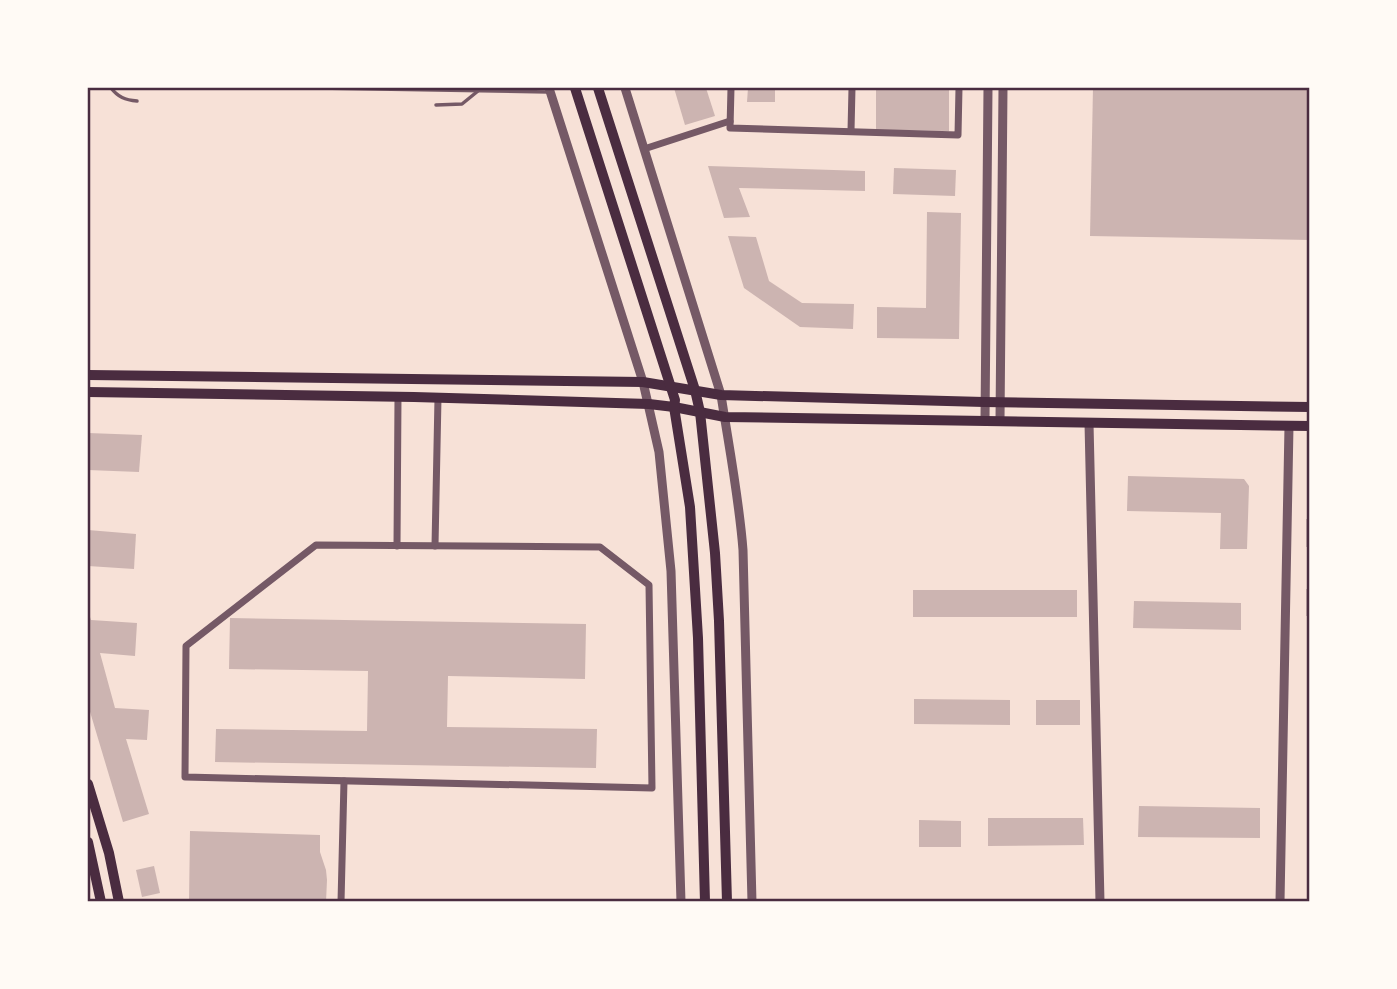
<svg xmlns="http://www.w3.org/2000/svg" width="1397" height="989" font-family="Ubuntu,sans-serif">
<rect width="100%" height="100%" fill="#f7e1d7"/>
<g fill="#ccb4b1">
<path d="M 674,88 L 706,88 L 715,116 L 685,125 Z"/>
<path d="M 748,88 L 775,88 L 775,102 L 747,102 Z"/>
<path d="M 876,88 L 949,88 L 949,131 L 876,130 Z"/>
<path d="M 1093,88 L 1310,88 L 1310,240 L 1090,236 Z"/>
<path d="M 708,166 L 865,171 L 865,191 L 739,188 L 750,217 L 724,218 Z"/>
<path d="M 894,168 L 956,170 L 955,196 L 893,194 Z"/>
<path d="M 927,212 L 961,213 L 959,339 L 877,338 L 877,307 L 926,308 Z"/>
<path d="M 728,236 L 756,237 L 769,281 L 802,303 L 854,304 L 853,329 L 800,327 L 744,288 Z"/>
<path d="M 88,433 L 142,435 L 139,472 L 88,470 Z"/>
<path d="M 1128,476 L 1244,479 L 1249,486 L 1247,549 L 1220,549 L 1221,513 L 1127,511 Z"/>
<rect x="1306" y="519" width="4" height="28"/>
<path d="M 88,530 L 136,534 L 134,569 L 88,566 Z"/>
<rect x="1306" y="589" width="4" height="27"/>
<rect x="913" y="590" width="164" height="27"/>
<path d="M 1134,601 L 1241,603 L 1241,630 L 1133,628 Z"/>
<path d="M 88,611 L 91,620 L 137,623 L 135,656 L 100,653 L 115,708 L 149,710 L 147,740 L 126,739 L 149,814 L 123,822 L 88,705 Z"/>
<path d="M 230,618 L 586,624 L 585,679 L 448,676 L 447,727 L 597,729 L 596,768 L 215,762 L 216,729 L 367,731 L 368,671 L 229,669 Z"/>
<path d="M 914,699 L 1010,700 L 1010,725 L 914,724 Z"/>
<rect x="1036" y="700" width="44" height="25"/>
<path d="M 1139,806 L 1260,808 L 1260,838 L 1138,837 Z"/>
<path d="M 988,818 L 1083,818 L 1084,845 L 988,846 Z"/>
<path d="M 919,820 L 961,821 L 961,847 L 919,847 Z"/>
<path d="M 190,831 L 320,835 L 320,852 L 326,870 L 327,880 L 326,902 L 189,902 Z"/>
<path d="M 154,866 L 160,893 L 142,897 L 136,870 Z"/>
</g>
<g fill="none" stroke-linecap="round" stroke-linejoin="round">
<g stroke="#755966" stroke-width="3.5">
<path d="M 111,88 C 118,97 125,100 137,101"/>
<path d="M 317,88 L 548,92"/>
<path d="M 436,105 L 462,104 L 478,91"/>
</g>
<g stroke="#755966" stroke-width="7">
<path d="M 731,88 L 730,128 L 958,135 L 959,88"/>
<path d="M 851,131 L 852,88"/>
<path d="M 644,149 L 730,121"/>
<path d="M 316,545 L 600,547 L 649,585 L 652,788 L 185,777 L 186,646 Z"/>
<path d="M 397,546 L 398,397"/>
<path d="M 435,546 L 438,398"/>
<path d="M 341,902 L 344,781"/>
</g>
<g stroke="#755966" stroke-width="9">
<path d="M 549,88 L 643,382 L 659,452 L 671,571 L 681,902"/>
<path d="M 625,88 L 721,395 C 729,447 739,498 743,550 L 752,902"/>
<path d="M 985,421 L 988,88"/>
<path d="M 1000,421 L 1003,88"/>
<path d="M 1089,423 L 1100,902"/>
<path d="M 1280,902 L 1289,426"/>
</g>
<g stroke="#4a2c40" stroke-width="10">
<path d="M 88,375 L 643,382 L 721,395 L 984,402 L 1310,407"/>
<path d="M 88,392 L 414,397 L 649,404 L 674,407 L 725,417 L 1310,426"/>
<path d="M 88,784 L 109,853 L 119,902"/>
<path d="M 88,842 L 101,902"/>
</g>
<g stroke="#4a2c40" stroke-width="10">
<path d="M 575,88 L 675,400 L 674,407 L 690,507 L 698,638 L 705,902"/>
<path d="M 598,88 L 695,390 L 700,412 L 715,553 L 719,621 L 727,902"/>
</g>
</g>
<rect width="1397" height="989" fill="none" stroke="#fffaf5" stroke-width="178"/>
<rect x="89" y="89" width="1219" height="811" fill="none" stroke="#4a2c40" stroke-width="2.5"/>
</svg>
